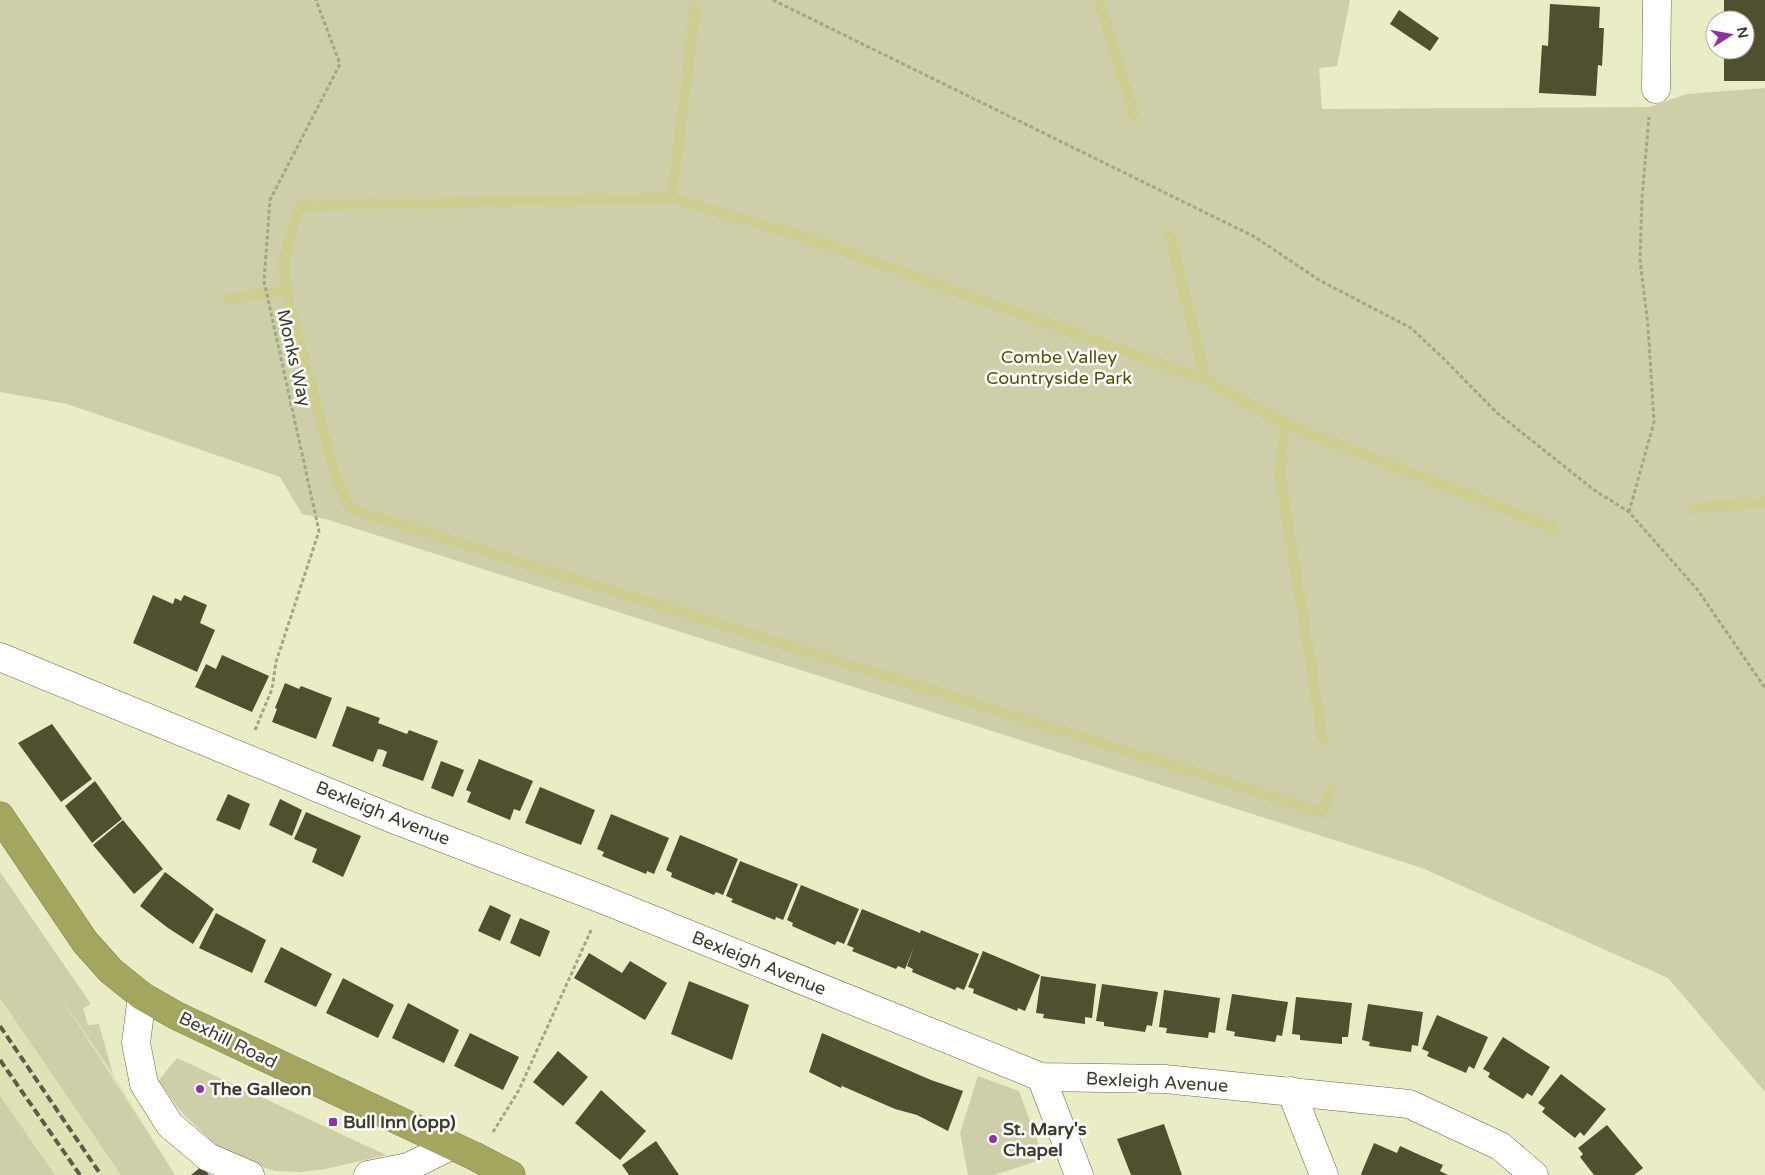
<svg xmlns="http://www.w3.org/2000/svg" width="1765" height="1175" font-family="'Varela Round',sans-serif">
<rect width="100%" height="100%" fill="#eaecc6"/>
<path fill="#e0e2b5" d="M 0,908 L 113,1074 L 175,1175 L 8,1175 L 0,1167 Z"/>
<g fill="#cecfa9">
<path d="M 0,0 L 1350,0 L 1337,66 L 1319,68 L 1322,109 L 1650,107 L 1686,94 L 1765,88 L 1765,1092 L 1668,978 L 1422,868 L 329,520 L 302,514 L 280,477 L 67,404 L 0,392 Z"/>
<path d="M 0,872 L 91,1004 L 83,1008 L 88,1025 L 99,1024 L 113,1074 L 57,992 L 175,1175 L 121,1175 L 0,998 Z"/>
<path d="M 177,1058 L 386,1155 L 325,1169 L 301,1172 L 275,1171 L 246,1161 L 217,1146 L 183,1114 L 158,1081 Z"/>
<path d="M 978,1076 L 1019,1091 L 1044,1159 L 994,1175 L 968,1175 L 960,1133 Z"/>
<path d="M 0,1096 L 55,1175 L 0,1175 Z"/>
</g>
<g fill="none" stroke-linecap="round" stroke-linejoin="round">
<g stroke="#cdce8f" stroke-width="10">
<path d="M 1099,0 L 1134,115"/>
<path d="M 672,198 L 695,8"/>
<path d="M 1170,236 L 1206,380"/>
<path d="M 286,291 L 335,475 L 350,509 L 1322,812 L 1331,790"/>
<path d="M 227,299 L 286,291 L 284,261 L 299,206 L 672,198 L 807,238 L 1206,380 L 1285,424 L 1553,528"/>
<path d="M 1285,424 L 1280,476 L 1323,739"/>
<path d="M 1693,508 L 1765,502"/>
</g>
</g>
<g fill="#505030">
<path d="M 1724,0 L 1765,0 L 1765,81 L 1724,81 L 1724,50 L 1745,50 L 1745,20 L 1724,20 Z"/>
<path d="M 1550,4 L 1600,7 L 1599,28 L 1604,28 L 1603,48 L 1602,66 L 1598,65 L 1596,96 L 1539,93 L 1542,45 L 1548,46 Z"/>
<path d="M 1399,10 L 1439,38 L 1430,51 L 1390,24 Z"/>
<path d="M 153,595 L 173,604 L 175,598 L 181,601 L 184,595 L 207,605 L 200,623 L 215,630 L 197,672 L 133,643 Z"/>
<path d="M 222,655 L 269,676 L 252,712 L 195,687 L 206,664 L 216,669 Z"/>
<path d="M 285,683 L 299,689 L 301,686 L 332,698 L 316,739 L 272,722 L 277,709 L 275,708 Z"/>
<path d="M 347,706 L 380,718 L 378,723 L 407,734 L 409,730 L 438,741 L 423,781 L 382,766 L 387,752 L 383,750 L 378,749 L 373,762 L 332,746 Z"/>
<path d="M 52,724 L 92,779 L 61,802 L 18,743 Z"/>
<path d="M 479,759 L 533,781 L 520,811 L 514,809 L 510,820 L 467,802 L 471,792 L 466,790 Z"/>
<path d="M 441,761 L 464,770 L 453,797 L 431,788 Z"/>
<path d="M 95,781 L 122,819 L 92,843 L 65,806 Z"/>
<path d="M 540,787 L 595,810 L 581,845 L 525,823 Z"/>
<path d="M 228,794 L 250,804 L 240,830 L 216,820 Z"/>
<path d="M 280,799 L 302,810 L 292,836 L 269,825 Z"/>
<path d="M 306,812 L 361,836 L 343,877 L 312,862 L 317,849 L 294,839 Z"/>
<path d="M 611,814 L 669,838 L 654,874 L 647,871 L 646,874 L 602,856 L 604,852 L 597,849 Z"/>
<path d="M 123,820 L 163,869 L 134,894 L 93,845 Z"/>
<path d="M 680,835 L 738,859 L 723,895 L 716,892 L 714,895 L 671,877 L 672,873 L 666,870 Z"/>
<path d="M 740,861 L 798,884 L 783,920 L 776,917 L 775,920 L 731,902 L 733,899 L 726,896 Z"/>
<path d="M 165,872 L 214,909 L 193,944 L 168,928 L 140,906 Z"/>
<path d="M 801,885 L 859,909 L 844,944 L 837,941 L 835,945 L 792,926 L 793,923 L 787,920 Z"/>
<path d="M 490,905 L 511,915 L 500,941 L 478,931 Z"/>
<path d="M 862,909 L 920,933 L 921,930 L 979,954 L 964,990 L 957,987 L 955,990 L 912,972 L 913,969 L 907,966 L 914,947 L 905,969 L 898,966 L 896,969 L 852,951 L 854,948 L 847,945 Z"/>
<path d="M 216,913 L 266,940 L 252,973 L 199,948 Z"/>
<path d="M 520,918 L 550,931 L 540,957 L 510,943 Z"/>
<path d="M 281,947 L 332,974 L 316,1007 L 264,982 Z"/>
<path d="M 983,951 L 1040,975 L 1025,1011 L 1018,1008 L 1017,1011 L 973,993 L 974,989 L 968,987 Z"/>
<path d="M 589,953 L 622,973 L 630,961 L 667,983 L 645,1020 L 574,978 Z"/>
<path d="M 1041,976 L 1096,984 L 1092,1018 L 1085,1017 L 1085,1024 L 1043,1018 L 1044,1014 L 1036,1013 Z"/>
<path d="M 343,978 L 394,1005 L 378,1038 L 326,1013 Z"/>
<path d="M 689,981 L 749,1005 L 732,1060 L 671,1034 Z"/>
<path d="M 1102,984 L 1158,992 L 1152,1026 L 1147,1025 L 1145,1032 L 1104,1026 L 1104,1022 L 1096,1021 Z"/>
<path d="M 1164,990 L 1220,998 L 1215,1033 L 1209,1032 L 1208,1038 L 1166,1033 L 1167,1028 L 1159,1027 Z"/>
<path d="M 1232,994 L 1288,1002 L 1282,1036 L 1277,1035 L 1275,1042 L 1234,1036 L 1235,1032 L 1226,1030 Z"/>
<path d="M 1296,997 L 1352,1003 L 1348,1037 L 1342,1037 L 1342,1044 L 1300,1040 L 1300,1035 L 1292,1034 Z"/>
<path d="M 408,1003 L 459,1030 L 444,1063 L 392,1038 Z"/>
<path d="M 1368,1004 L 1423,1012 L 1418,1046 L 1412,1045 L 1411,1052 L 1369,1046 L 1370,1042 L 1362,1040 Z"/>
<path d="M 1437,1015 L 1488,1037 L 1474,1069 L 1469,1066 L 1466,1073 L 1427,1056 L 1429,1052 L 1422,1049 Z"/>
<path d="M 470,1033 L 519,1057 L 503,1090 L 454,1066 Z"/>
<path d="M 822,1033 L 931,1080 L 963,1091 L 948,1131 L 917,1115 L 895,1109 L 842,1086 L 845,1078 L 841,1088 L 809,1072 Z"/>
<path d="M 1503,1037 L 1550,1067 L 1532,1096 L 1527,1093 L 1523,1099 L 1488,1077 L 1490,1073 L 1483,1069 Z"/>
<path d="M 558,1051 L 588,1077 L 563,1106 L 533,1082 Z"/>
<path d="M 1561,1074 L 1606,1109 L 1584,1136 L 1580,1132 L 1575,1138 L 1542,1112 L 1545,1108 L 1538,1103 Z"/>
<path d="M 601,1090 L 646,1131 L 620,1160 L 575,1123 Z"/>
<path d="M 1164,1124 L 1182,1175 L 1131,1175 L 1117,1139 Z"/>
<path d="M 1607,1125 L 1643,1168 L 1634,1175 L 1594,1175 L 1580,1157 L 1583,1154 L 1578,1148 Z"/>
<path d="M 656,1141 L 679,1175 L 629,1175 L 622,1165 Z"/>
<path d="M 1374,1143 L 1397,1153 L 1400,1146 L 1422,1156 L 1443,1165 L 1440,1171 L 1448,1175 L 1362,1175 L 1361,1174 Z"/>
<path d="M 202,1166 L 209,1175 L 191,1175 Z"/>
</g>
<g fill="none" stroke-linecap="round" stroke-linejoin="round">
<g stroke="#636443" stroke-width="29">
<g id="minor">
<path d="M 1656,89 L 1657,0"/>
<path d="M 0,657 L 398,821 L 604,900 L 1041,1077 L 1165,1079 L 1409,1104 L 1500,1146 L 1534,1175"/>
<path d="M 142,996 L 136,1043 L 144,1084 L 170,1125 L 208,1157 L 250,1175"/>
<path d="M 1041,1077 L 1079,1175"/>
<path d="M 1291,1091 L 1324,1175"/>
<path d="M 368,1175 L 408,1167 L 451,1146"/>
</g>
</g>
<g stroke="#80804e" stroke-width="29">
<path id="highway" d="M 0,816 L 85,942 L 111,971 L 142,996 L 177,1016 L 474,1156 L 511,1175"/>
</g>
<g stroke="#a3a588" stroke-width="3" stroke-dasharray="4 2.5" stroke-linecap="butt">
<path d="M 773,0 L 1255,237 L 1319,280 L 1411,328 L 1443,358 L 1496,412 L 1594,490 L 1629,512 L 1697,589 L 1765,688"/>
<path d="M 1629,512 L 1654,422 L 1648,326 L 1640,260 L 1642,198 L 1649,117"/>
<path d="M 255,730 L 272,689 L 276,662 L 319,531 L 264,281 L 270,200 L 340,64 L 316,0"/>
<path d="M 493,1132 L 519,1090 L 592,928"/>
</g>
<use href="#minor" stroke="#fff" stroke-width="28"/>
<use href="#highway" stroke="#a4a55f" stroke-width="28"/>
<g stroke="#5b5c49" stroke-width="4" stroke-dasharray="8 4" stroke-linecap="butt">
<path d="M 0,1026 L 101,1175"/>
<path d="M 0,1060 L 80,1175"/>
</g>
</g>
<g fill="#8c35a1" stroke="#fff" stroke-width="2">
<circle cx="200" cy="1089" r="5"/>
<rect x="328" y="1117" width="10" height="10" rx="2.5"/>
<circle cx="993" cy="1139" r="5"/>
</g>
<g text-anchor="middle" stroke-width="5" stroke-linejoin="round" paint-order="stroke">
<g font-size="18" fill="#525104" stroke="#fff">
<text x="1059" y="363">Combe Valley<tspan x="1059" dy="21">Countryside Park</tspan></text>
</g>
<g font-size="18" fill="#3c3c2d" stroke="#fff">
<text transform="translate(294 358) rotate(77)" y="6">Monks Way</text>
<text transform="translate(383 813) rotate(22)" y="6">Bexleigh Avenue</text>
<text transform="translate(759 963) rotate(22)" y="6">Bexleigh Avenue</text>
<text transform="translate(228 1040) rotate(26)" y="6">Bexhill Road</text>
<text transform="translate(1157 1082) rotate(3)" y="6">Bexleigh Avenue</text>
</g>
<g font-size="18" font-weight="bold" fill="#3c3c2d" stroke="#fff" text-anchor="start">
<text x="210" y="1095">The Galleon</text>
<text x="343" y="1128">Bull Inn (opp)</text>
<text x="1003" y="1135">St. Mary's<tspan x="1003" dy="21">Chapel</tspan></text>
</g>
</g>
<g transform="translate(1730 35) rotate(79)"><circle r="24" fill="#ffffff" stroke="#b1b1ab"/>
<path d="M0-4L9 19L0 12L-9 19Z" fill="#8c35a1"/>
<text y="-8" font-size="14" font-weight="bold" text-anchor="middle" fill="#3c3c2d">N</text>
</g>
</svg>
